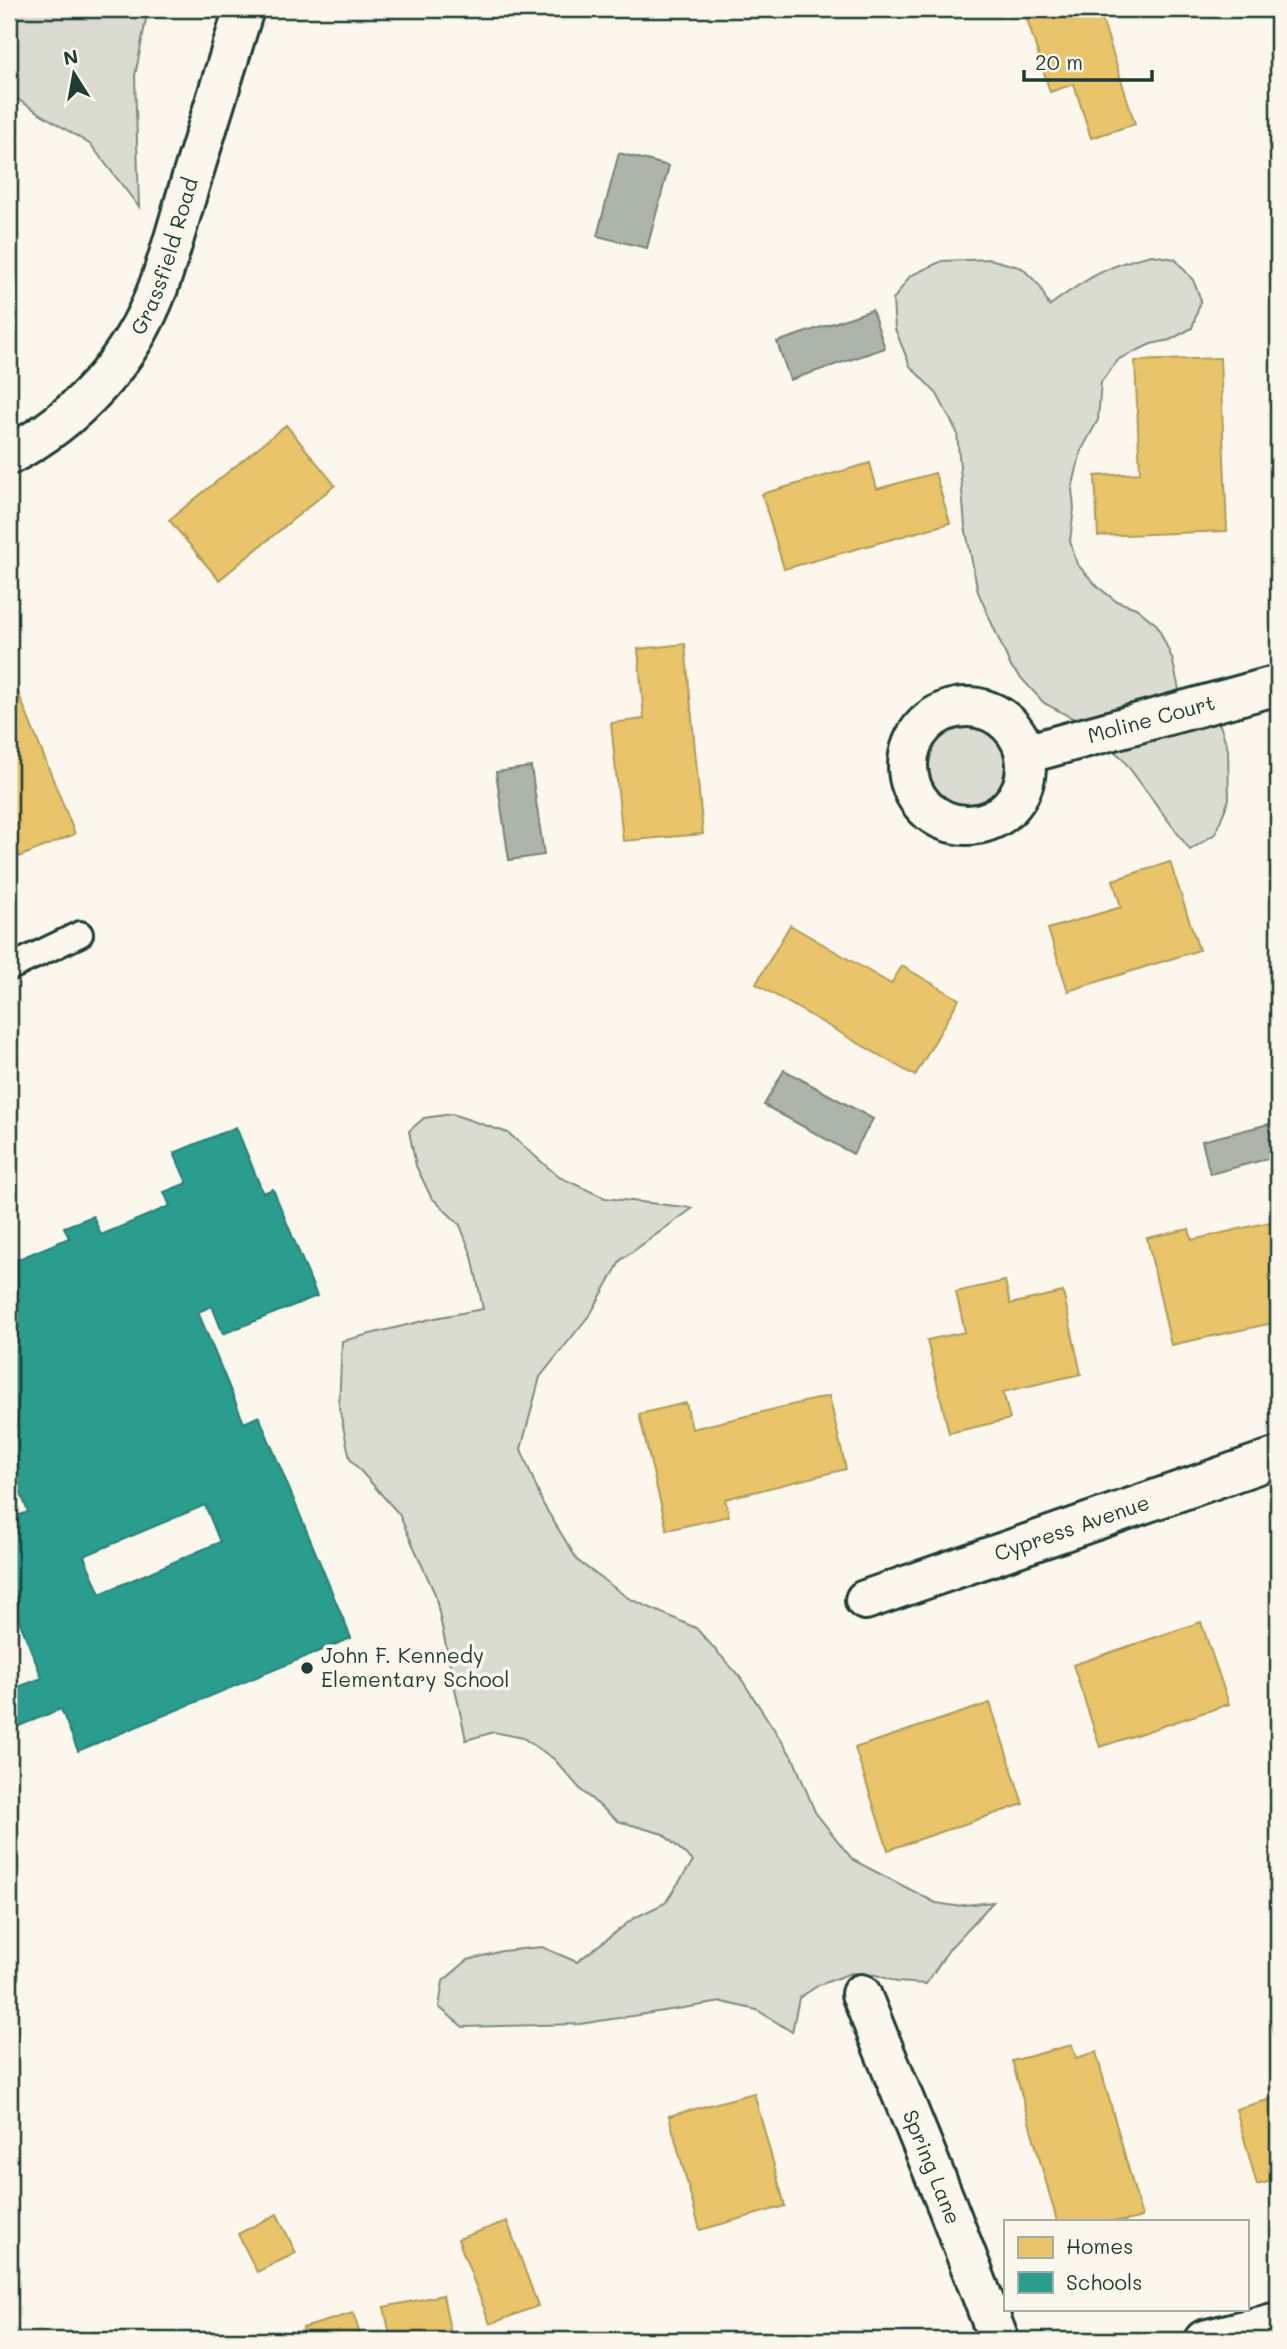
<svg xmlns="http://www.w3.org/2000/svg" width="1287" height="2349" font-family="Mali,sans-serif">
<rect width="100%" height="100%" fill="#fbf7ec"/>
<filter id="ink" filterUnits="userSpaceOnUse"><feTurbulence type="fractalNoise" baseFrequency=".0143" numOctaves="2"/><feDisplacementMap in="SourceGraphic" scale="14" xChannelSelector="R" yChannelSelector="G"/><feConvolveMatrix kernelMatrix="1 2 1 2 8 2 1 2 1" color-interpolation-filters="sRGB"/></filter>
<g filter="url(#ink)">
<g fill="#dbdcd1" stroke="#7d8c82" stroke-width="2">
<path d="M 9,9 L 148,9 L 135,76 L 139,207 L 91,145 L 9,94 Z"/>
<path d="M 1152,255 L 1175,259 L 1193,280 L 1201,300 L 1192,328 L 1170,340 L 1151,344 L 1119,359 L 1101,382 L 1098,420 L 1081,451 L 1072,489 L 1074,508 L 1070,541 L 1077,564 L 1098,587 L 1116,601 L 1136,608 L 1157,625 L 1172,658 L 1180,694 L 1220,725 L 1228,749 L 1229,799 L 1215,834 L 1190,850 L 1121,757 L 1080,722 L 1044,703 L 1011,667 L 978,592 L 965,526 L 957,432 L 937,394 L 910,366 L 895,329 L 893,300 L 910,276 L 942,261 L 990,259 L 1022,268 L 1040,286 L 1049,306 C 1084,280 1109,264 1152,255 Z"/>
<circle cx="967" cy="765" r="48"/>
<path d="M 452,1114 L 508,1133 L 559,1177 L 605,1198 L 693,1208 L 621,1260 L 591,1313 L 540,1377 L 521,1449 L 543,1504 L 578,1561 L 628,1598 L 696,1628 L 740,1677 L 794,1760 L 815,1812 L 853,1860 L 936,1903 L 955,1906 L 993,1902 L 950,1948 L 926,1984 L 897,1982 L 876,1975 L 851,1973 L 819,1985 L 799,1998 L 792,2032 L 757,2010 L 722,2002 L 580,2024 L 463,2027 L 439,2007 L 443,1981 L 468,1960 L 502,1951 L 542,1947 L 577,1962 L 634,1918 L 665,1903 L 693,1861 L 663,1834 L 618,1821 L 582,1791 L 554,1759 L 523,1738 L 494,1732 L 466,1740 L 435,1594 L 399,1514 L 350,1459 L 339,1407 L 342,1341 L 435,1318 L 483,1309 L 472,1256 L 460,1225 L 431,1197 L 416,1166 L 409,1131 L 424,1118 Z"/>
</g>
<g fill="#adb4aa" stroke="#74847b" stroke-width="2">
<path d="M 619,153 L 669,166 L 647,248 L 597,236 Z"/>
<path d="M 872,310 L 885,348 L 790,380 L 777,342 Z"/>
<path d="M 531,767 L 544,855 L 509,860 L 496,772 Z"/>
<path d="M 784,1070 L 873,1119 L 853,1154 L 764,1105 Z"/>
<path d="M 1269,1124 L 1278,1156 L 1210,1174 L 1202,1141 Z"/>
</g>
<g fill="#e9c46a" stroke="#ac9c5a" stroke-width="2">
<path d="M 1024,9 L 1099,9 L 1135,124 L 1091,138 L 1074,84 L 1050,92 Z"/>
<path d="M 1220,358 L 1227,531 L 1098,536 L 1095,476 L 1140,473 L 1135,361 Z"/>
<path d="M 286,425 L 335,485 L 219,580 L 169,520 Z"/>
<path d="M 870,463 L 877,489 L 935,473 L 950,523 L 784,569 L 762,494 Z"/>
<path d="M 685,644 L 703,834 L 623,841 L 611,723 L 644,719 L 638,649 Z"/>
<path d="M 9,670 L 75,834 L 9,861 Z"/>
<path d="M 1170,862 L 1199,950 L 1068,991 L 1048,929 L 1121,907 L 1113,880 Z"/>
<path d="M 790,925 L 891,984 L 902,966 L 959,999 L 915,1076 L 756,984 Z"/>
<path d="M 1278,1220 L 1278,1322 L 1171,1345 L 1147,1238 L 1189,1229 L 1192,1240 Z"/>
<path d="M 1005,1281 L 1010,1304 L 1063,1292 L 1081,1374 L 1003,1392 L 1010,1419 L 949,1433 L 927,1340 L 965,1332 L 956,1292 Z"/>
<path d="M 829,1396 L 846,1469 L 725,1499 L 729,1516 L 667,1530 L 639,1414 L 686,1403 L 692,1429 Z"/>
<path d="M 1201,1622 L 1229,1704 L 1100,1747 L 1073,1665 Z"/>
<path d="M 990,1703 L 1023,1804 L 888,1850 L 855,1748 Z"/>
<path d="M 1072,2045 L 1076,2058 L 1096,2052 L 1142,2217 L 1126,2221 L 1057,2221 L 1012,2061 Z"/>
<path d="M 754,2093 L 785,2206 L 700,2230 L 669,2116 Z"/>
<path d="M 1278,2097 L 1278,2179 L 1257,2185 L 1236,2109 Z"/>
<path d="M 277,2214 L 296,2253 L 257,2272 L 238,2234 Z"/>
<path d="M 507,2221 L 538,2306 L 490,2324 L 458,2239 Z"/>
<path d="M 443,2295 L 452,2340 L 391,2340 L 384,2307 Z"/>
<path d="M 353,2313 L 362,2340 L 306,2340 L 303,2328 Z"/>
</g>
<path fill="#2a9d8f" stroke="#278074" stroke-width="2" fill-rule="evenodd" d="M 236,1127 L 263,1193 L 273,1189 L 317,1296 L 223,1334 L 212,1306 L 198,1312 L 244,1423 L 259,1416 L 351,1638 L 78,1751 L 61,1709 L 9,1730 L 9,1677 L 13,1689 L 42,1678 L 9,1595 L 9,1519 L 28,1512 L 11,1468 L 9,1469 L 9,1263 L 69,1238 L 64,1227 L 93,1216 L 101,1235 L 170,1206 L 164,1192 L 187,1183 L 174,1153 ZM 205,1505 L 220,1542 L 100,1594 L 84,1556 Z"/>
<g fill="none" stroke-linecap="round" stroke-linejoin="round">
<g stroke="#1f3d34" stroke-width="30">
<path id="lane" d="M 9,968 L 80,934"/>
</g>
<g stroke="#1f3d34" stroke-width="44">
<g id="street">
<path id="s1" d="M 9,455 C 77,420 131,360 158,288 C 170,255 179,220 189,187 C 208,127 226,68 244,9"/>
<circle cx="967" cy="766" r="59"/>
<path id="s2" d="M 1025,754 L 1278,685"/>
<path id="s3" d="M 865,1600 L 1278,1457"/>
<path id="s4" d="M 861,1994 L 948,2208 L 999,2340"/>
<path d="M 1204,2340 L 1278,2322"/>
</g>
</g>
<use href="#lane" stroke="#fbf7ec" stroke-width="24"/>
<use href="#street" stroke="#fbf7ec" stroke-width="38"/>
</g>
</g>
<circle fill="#1f3d34" stroke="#fbf7ec" stroke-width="2.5" cx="307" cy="1668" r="7"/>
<g text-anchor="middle" stroke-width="7" stroke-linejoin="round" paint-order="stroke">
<g font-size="21" fill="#1f3d34" stroke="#fbf7ec">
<text dy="7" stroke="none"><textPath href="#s1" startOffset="261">Grassfield Road</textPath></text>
<text dy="7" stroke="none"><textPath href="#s2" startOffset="131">Moline Court</textPath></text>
<text dy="7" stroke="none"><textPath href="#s3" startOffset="219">Cypress Avenue</textPath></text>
<text dy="7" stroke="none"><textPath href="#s4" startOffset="187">Spring Lane</textPath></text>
</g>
<g font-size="21" fill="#1f3d34" stroke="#fbf7ec" text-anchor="start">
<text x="321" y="1663">John F. Kennedy<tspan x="321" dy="24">Elementary School</tspan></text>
</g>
</g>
<rect width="1287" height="2349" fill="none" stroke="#fbf7ec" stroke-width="35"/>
<rect x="18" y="18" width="1252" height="2314" fill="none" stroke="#1f3d34" stroke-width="2.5" filter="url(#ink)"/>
<rect x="1004" y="2220" width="245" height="91" fill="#fbf7ec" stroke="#a3ada2" stroke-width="2"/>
<rect x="1018" y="2237" width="35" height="21" fill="#e9c46a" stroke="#a3ada2" stroke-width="2"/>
<text x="1066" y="2254" font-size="21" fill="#1f3d34">Homes</text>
<rect x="1018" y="2272" width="35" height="21" fill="#2a9d8f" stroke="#a3ada2" stroke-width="2"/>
<text x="1066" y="2290" font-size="21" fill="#1f3d34">Schools</text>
<g transform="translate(74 74) rotate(349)" stroke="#fbf7ec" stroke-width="5" paint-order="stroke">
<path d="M0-5L12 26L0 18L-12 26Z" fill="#1f3d34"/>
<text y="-10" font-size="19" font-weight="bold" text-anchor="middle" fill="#1f3d34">N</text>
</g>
<path d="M1024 70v10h128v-10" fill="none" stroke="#1f3d34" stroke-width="3.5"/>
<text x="1035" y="70" font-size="21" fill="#1f3d34" stroke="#fbf7ec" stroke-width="5" paint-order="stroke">20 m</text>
</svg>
